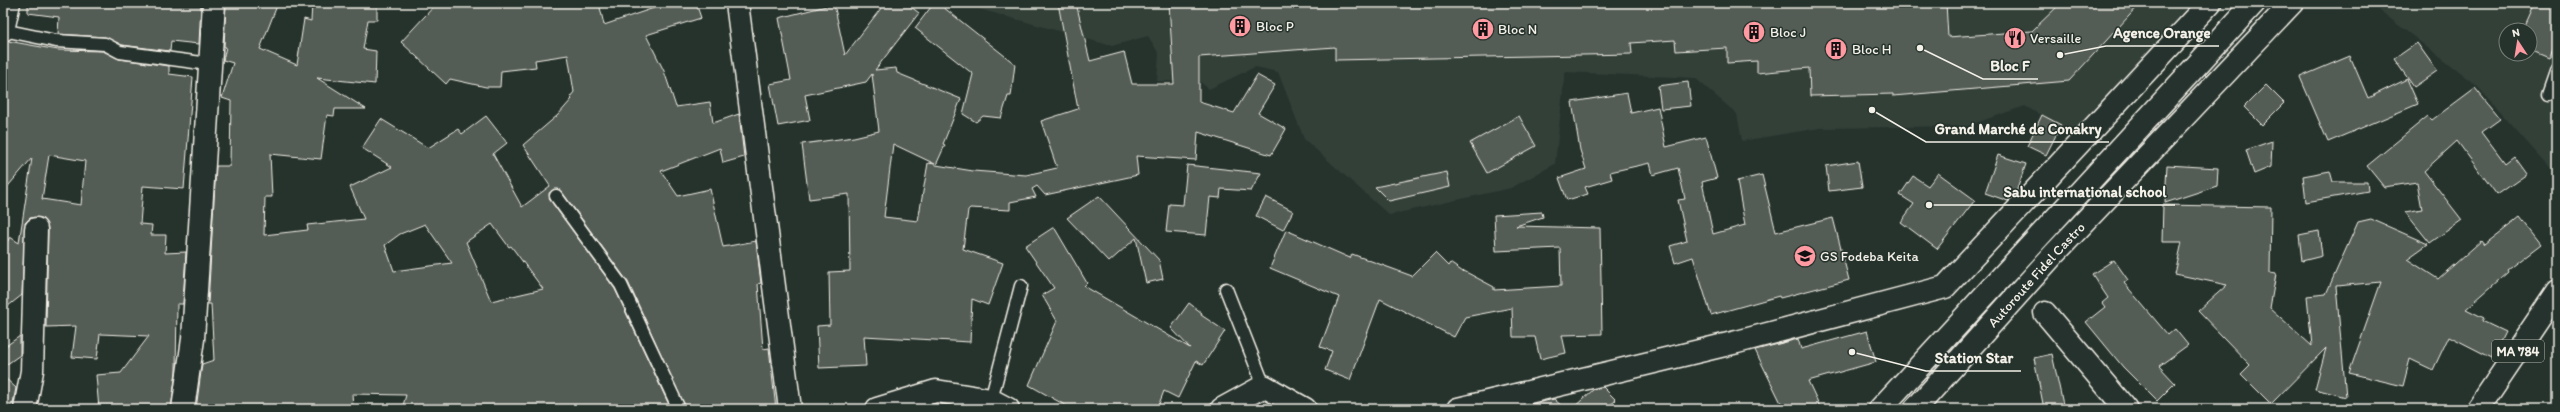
<svg xmlns="http://www.w3.org/2000/svg" width="2560" height="412" font-family="Itim,sans-serif">
<rect width="100%" height="100%" fill="#26332d"/>
<filter id="ink" filterUnits="userSpaceOnUse"><feTurbulence type="fractalNoise" baseFrequency=".025" numOctaves="2"/><feDisplacementMap in="SourceGraphic" scale="8" xChannelSelector="R" yChannelSelector="G"/><feConvolveMatrix kernelMatrix="1 2 1 2 8 2 1 2 1" color-interpolation-filters="sRGB"/></filter>
<g filter="url(#ink)">
<g fill="#333f39" fill-rule="evenodd">
<path d="M 958,3 L 2198,3 L 2083,140 L 2025,106 L 1967,126 L 1820,128 L 1742,141 L 1737,114 L 1695,78 L 1565,72 L 1555,164 L 1511,188 L 1389,215 L 1304,139 L 1278,72 L 1255,67 L 1209,89 L 1200,82 L 1157,81 L 1159,54 L 1148,36 L 1112,46 Z"/>
<path d="M 2370,3 L 2557,3 L 2557,176 L 2477,86 ZM 2506,30 L 2530,30 L 2530,54 L 2506,54 Z"/>
</g>
<g fill="#525c55" stroke="#f4f1e8" fill-rule="evenodd">
<path d="M 28,3 L 201,3 L 199,44 L 171,41 L 170,51 L 122,45 L 105,37 L 58,34 L 59,17 L 28,13 Z"/>
<path d="M 226,3 L 278,3 L 260,49 L 297,65 L 304,19 L 311,21 L 312,3 L 377,3 L 377,20 L 368,20 L 363,49 L 376,51 L 375,84 L 317,78 L 366,109 L 335,109 L 334,116 L 327,115 L 321,159 L 270,154 L 272,197 L 265,197 L 264,235 L 308,230 L 307,225 L 364,219 L 350,187 L 392,167 L 362,148 L 381,119 L 428,148 L 458,129 L 462,134 L 486,116 L 507,143 L 493,154 L 522,207 L 550,186 L 523,145 L 558,115 L 572,99 L 570,97 L 574,92 L 568,55 L 535,60 L 536,67 L 501,71 L 500,87 L 486,87 L 450,79 L 446,84 L 401,42 L 437,3 L 599,3 L 604,25 L 654,8 L 652,3 L 696,3 L 701,18 L 646,35 L 664,71 L 676,107 L 710,102 L 713,123 L 739,114 L 744,157 L 723,163 L 720,148 L 661,171 L 678,196 L 710,189 L 723,247 L 756,241 L 761,283 L 758,284 L 763,349 L 769,348 L 776,409 L 686,409 L 628,282 L 562,192 L 556,189 L 549,193 L 550,200 L 615,289 L 671,409 L 512,409 L 511,406 L 495,409 L 402,409 L 406,395 L 352,394 L 353,408 L 345,409 L 196,409 L 202,364 L 214,360 L 211,304 L 208,304 L 216,166 L 230,166 L 231,101 L 222,98 L 233,63 L 223,60 L 226,47 L 224,47 ZM 425,224 L 452,263 L 394,271 L 385,245 L 400,234 ZM 492,224 L 509,247 L 511,246 L 543,289 L 491,301 L 466,242 Z"/>
<path d="M 885,3 L 906,3 L 919,13 L 875,70 L 896,68 L 897,73 L 961,99 L 943,144 L 945,145 L 936,165 L 973,171 L 1026,175 L 1057,168 L 1041,121 L 1078,109 L 1058,3 L 1076,3 L 1090,61 L 1124,52 L 1132,84 L 1174,84 L 1169,3 L 1946,3 L 1948,37 L 2032,31 L 2061,3 L 2141,3 L 2069,81 L 1893,96 L 1893,94 L 1810,96 L 1809,68 L 1757,73 L 1757,61 L 1727,63 L 1727,48 L 1676,51 L 1675,40 L 1631,43 L 1632,54 L 1335,60 L 1335,47 L 1199,57 L 1199,102 L 1234,113 L 1257,75 L 1275,85 L 1258,113 L 1286,129 L 1271,155 L 1198,132 L 1196,160 L 1136,156 L 1138,175 L 1045,195 L 1037,186 L 1032,189 L 1036,197 L 1010,202 L 1010,210 L 970,208 L 968,210 L 963,249 L 1003,263 L 988,305 L 972,299 L 970,342 L 864,336 L 866,366 L 819,368 L 817,326 L 830,325 L 829,272 L 850,271 L 849,194 L 809,199 L 802,144 L 854,137 L 879,131 L 872,74 L 866,82 L 805,95 L 810,120 L 778,126 L 770,84 L 791,80 L 779,18 L 834,4 L 845,55 ZM 893,144 L 935,164 L 928,163 L 918,221 L 884,217 Z"/>
<path d="M 934,3 L 938,3 L 1015,64 L 1011,96 L 1008,96 L 1001,118 L 983,116 L 976,122 L 963,114 L 973,74 L 915,28 Z"/>
<path d="M 2534,3 L 2557,3 L 2557,41 L 2549,58 L 2530,50 L 2530,30 L 2522,30 Z"/>
<path d="M 8,41 L 58,50 L 103,51 L 119,59 L 169,66 L 169,74 L 193,77 L 184,189 L 143,186 L 140,224 L 152,225 L 151,235 L 166,235 L 165,253 L 186,252 L 183,304 L 177,304 L 176,371 L 171,409 L 99,409 L 96,375 L 121,373 L 149,336 L 100,334 L 97,359 L 72,357 L 76,326 L 46,327 L 48,229 L 42,218 L 30,218 L 25,223 L 22,295 L 3,310 L 3,248 L 10,237 L 19,243 L 32,158 L 3,192 L 3,42 ZM 49,155 L 85,161 L 81,205 L 42,199 Z"/>
<path d="M 2417,43 L 2437,71 L 2414,87 L 2394,59 Z"/>
<path d="M 2350,56 L 2368,98 L 2407,79 L 2418,104 L 2328,142 L 2300,77 Z"/>
<path d="M 1688,82 L 1691,106 L 1661,109 L 1658,86 Z"/>
<path d="M 2266,85 L 2284,103 L 2262,125 L 2244,107 Z"/>
<path d="M 2475,88 L 2500,119 L 2482,132 L 2505,163 L 2514,156 L 2527,174 L 2497,195 L 2457,141 L 2424,171 L 2462,220 L 2430,243 L 2405,212 L 2422,209 L 2417,182 L 2384,187 L 2367,166 L 2428,116 L 2432,120 Z"/>
<path d="M 1627,93 L 1631,113 L 1658,107 L 1666,147 L 1706,137 L 1717,178 L 1702,182 L 1713,234 L 1745,225 L 1737,181 L 1762,175 L 1776,232 L 1833,218 L 1849,280 L 1780,298 L 1779,296 L 1711,315 L 1693,257 L 1675,263 L 1670,246 L 1687,241 L 1678,200 L 1685,199 L 1678,168 L 1653,175 L 1650,163 L 1610,172 L 1612,179 L 1585,187 L 1588,194 L 1567,200 L 1559,178 L 1586,169 L 1580,150 L 1572,102 Z"/>
<path d="M 2042,115 L 2061,125 L 2046,155 L 2027,146 Z"/>
<path d="M 1519,116 L 1536,146 L 1487,173 L 1470,143 Z"/>
<path d="M 2272,141 L 2271,167 L 2254,174 L 2246,150 Z"/>
<path d="M 1998,155 L 2026,164 L 2016,192 L 2008,201 L 1985,193 Z"/>
<path d="M 1858,161 L 1862,187 L 1829,191 L 1826,166 Z"/>
<path d="M 1187,165 L 1261,173 L 1251,191 L 1221,189 L 1220,198 L 1210,197 L 1206,235 L 1166,232 L 1169,204 L 1183,205 Z"/>
<path d="M 2167,165 L 2218,168 L 2217,186 L 2165,203 Z"/>
<path d="M 2330,171 L 2333,182 L 2367,182 L 2368,191 L 2306,202 L 2303,176 Z"/>
<path d="M 1447,172 L 1450,187 L 1389,201 L 1375,187 Z"/>
<path d="M 1938,173 L 1975,200 L 1937,249 L 1901,222 L 1914,204 L 1900,195 L 1913,176 L 1928,186 Z"/>
<path d="M 1099,196 L 1159,260 L 1163,279 L 1146,283 L 1136,238 L 1109,262 L 1067,218 Z"/>
<path d="M 1266,197 L 1293,211 L 1283,230 L 1256,216 Z"/>
<path d="M 2163,205 L 2271,207 L 2270,273 L 2276,274 L 2270,308 L 2312,346 L 2307,296 L 2326,294 L 2358,222 L 2371,219 L 2428,244 L 2407,259 L 2438,279 L 2481,241 L 2484,245 L 2520,217 L 2541,244 L 2507,270 L 2508,272 L 2466,309 L 2484,318 L 2482,321 L 2505,332 L 2492,358 L 2449,336 L 2433,370 L 2410,359 L 2403,386 L 2349,373 L 2381,282 L 2336,286 L 2346,397 L 2315,389 L 2326,348 L 2271,404 L 2241,374 L 2250,365 L 2198,311 L 2227,285 L 2175,274 L 2182,242 L 2162,242 Z"/>
<path d="M 1542,212 L 1543,217 L 1516,226 L 1600,228 L 1602,334 L 1562,335 L 1566,353 L 1540,359 L 1535,337 L 1513,337 L 1512,308 L 1465,317 L 1454,337 L 1380,299 L 1350,380 L 1325,370 L 1332,351 L 1320,347 L 1339,297 L 1270,268 L 1286,230 L 1350,258 L 1352,254 L 1412,276 L 1435,253 L 1448,266 L 1450,263 L 1463,272 L 1464,271 L 1494,287 L 1494,290 L 1561,286 L 1560,248 L 1496,251 L 1494,215 Z"/>
<path d="M 1054,227 L 1087,283 L 1084,286 L 1190,348 L 1171,328 L 1189,303 L 1202,313 L 1201,315 L 1225,331 L 1203,365 L 1196,361 L 1178,398 L 1164,391 L 1157,409 L 1072,409 L 1029,385 L 1057,321 L 1042,295 L 1054,288 L 1025,246 Z"/>
<path d="M 2319,231 L 2322,256 L 2302,261 L 2299,235 Z"/>
<path d="M 2114,260 L 2128,280 L 2124,283 L 2168,335 L 2175,329 L 2188,345 L 2159,366 L 2175,383 L 2157,401 L 2123,367 L 2086,322 L 2105,307 L 2102,303 L 2108,298 L 2092,274 Z"/>
<path d="M 1867,331 L 1876,362 L 1808,381 L 1821,409 L 1784,409 L 1755,350 L 1798,339 L 1801,349 Z"/>
<path d="M 20,336 L 20,355 L 3,367 L 3,348 Z"/>
<path d="M 2052,354 L 2064,409 L 2044,409 L 2034,358 Z"/>
<path d="M 3,376 L 16,388 L 13,403 L 8,409 L 3,409 Z"/>
<path d="M 1603,387 L 1616,400 L 1606,409 L 1572,409 L 1594,389 Z"/>
<path d="M 1554,399 L 1565,409 L 1528,409 L 1533,404 Z"/>
</g>
<g fill="none" stroke-linecap="round" stroke-linejoin="round">
<g stroke="#f4f1e8" stroke-width="15">
<g id="lane">
<path d="M 3,30 L 56,41 L 105,44 L 120,52 L 209,64"/>
<path d="M 2548,95 L 2557,69"/>
<path d="M 556,196 L 621,285 L 679,409"/>
<path d="M 1226,289 L 1264,386"/>
<path d="M 991,400 L 1021,286"/>
</g>
</g>
<g stroke="#f4f1e8" stroke-width="25">
<g id="street">
<path d="M 737,3 L 790,409"/>
<path d="M 3,30 L 9,3"/>
<path d="M 2045,313 L 2126,409"/>
<path d="M 25,409 L 32,371 L 36,229"/>
<path d="M 183,409 L 193,339 L 214,3"/>
<path d="M 877,409 L 936,391 L 991,400 L 1008,409"/>
<path d="M 1222,409 L 1264,386 L 1305,409"/>
<path d="M 1458,409 L 1737,342 L 1945,287 L 2210,3"/>
</g>
</g>
<g stroke="#f4f1e8" stroke-width="25">
<path id="primary" d="M 2478,409 L 2557,292"/>
</g>
<g stroke="#f4f1e8" stroke-width="25">
<g id="highway">
<path d="M 1880,409 L 2254,3"/>
<path id="s1" d="M 1915,409 L 2054,254 L 2292,3"/>
</g>
</g>
<use href="#lane" stroke="#26332d" stroke-width="12"/>
<use href="#street" stroke="#26332d" stroke-width="22"/>
<use href="#primary" stroke="#26332d" stroke-width="22"/>
<use href="#highway" stroke="#26332d" stroke-width="22"/>
</g>
</g>
<defs>
<g id="building-disc" transform="scale(1.15)"><circle r="9.5" fill="#ff9aa2" stroke="#26332d"/><path d="M-4-6H4V6H1V3H-1V6H-4ZM-2.5-4.3h1.7v1.8h-1.7ZM.8-4.3h1.7v1.8H.8ZM-2.5-1h1.7V.8h-1.7ZM.8-1h1.7V.8H.8Z" fill="#111"/></g>
<g id="restaurant-disc" transform="scale(1.15)"><circle r="9.5" fill="#ff9aa2" stroke="#26332d"/><path d="M-5-6h1v4h1v-4h1v4h1v-4h1v5L-1.5 .5V6h-2V.5L-5-1ZM5-6V6H3V1.5H1.5Q1.5-4 5-6Z" fill="#111"/></g>
<g id="school-disc" transform="scale(1.15)"><circle r="9.5" fill="#ff9aa2" stroke="#26332d"/><path d="M0-5L7-2L0 1L-7-2ZM-4 1L0 2.5L4 1V4Q0 6-4 4Z" fill="#111"/></g>
</defs>
<g fill-rule="evenodd">
<use href="#building-disc" x="1240" y="26"/>
<use href="#building-disc" x="1483" y="29"/>
<use href="#building-disc" x="1754" y="32"/>
<use href="#restaurant-disc" x="2015" y="38"/>
<use href="#building-disc" x="1836" y="49"/>
<use href="#school-disc" x="1805" y="256"/>
</g>
<g text-anchor="middle" stroke-width="3" stroke-linejoin="round" paint-order="stroke">
<rect fill="#26332d" stroke="#b6b8b0" stroke-width="1" x="2492" y="340" width="52" height="22" rx="3"/>
<g font-size="13" font-weight="bold" fill="#f4f1e8">
<text x="2518" y="356">MA 784</text>
</g>
<g font-size="14" fill="#f4f1e8" stroke="#26332d" text-anchor="start">
<text x="1256" y="31">Bloc P</text>
<text x="1498" y="34">Bloc N</text>
<text x="1770" y="37">Bloc J</text>
<text x="2030" y="43">Versaille</text>
<text x="1852" y="54">Bloc H</text>
<text x="1820" y="261">GS Fodeba Keita</text>
</g>
<g font-size="14" fill="#f4f1e8" stroke="#26332d">
<text dy="5" stroke="none"><textPath href="#s1" startOffset="181">Autoroute Fidel Castro</textPath></text>
</g>
</g>
<path fill="none" stroke="#f4f1e8" stroke-width="1.5" d="M2060 55L2106 46H2219M1920 48L1983 79H2038M1872 110L1926 142H2109M1929 205L1994 205H2175M1852 352L1926 371H2021"/>
<g fill="#f4f1e8" stroke="#26332d" stroke-width="1.5">
<circle cx="2060" cy="55" r="4"/>
<circle cx="1920" cy="48" r="4"/>
<circle cx="1872" cy="110" r="4"/>
<circle cx="1929" cy="205" r="4"/>
<circle cx="1852" cy="352" r="4"/>
</g>
<g font-size="15" text-anchor="middle" font-weight="bold" fill="#f4f1e8" stroke="#26332d" stroke-width="3" stroke-linejoin="round" paint-order="stroke">
<text x="2162" y="38">Agence Orange</text>
<text x="2010" y="71">Bloc F</text>
<text x="2018" y="134">Grand Marché de Conakry</text>
<text x="2085" y="197">Sabu international school</text>
<text x="1974" y="363">Station Star</text>
</g>
<rect width="2560" height="412" fill="none" stroke="#26332d" stroke-width="16"/>
<rect x="8" y="8" width="2544" height="396" fill="none" stroke="#f4f1e8" stroke-width="1.5" filter="url(#ink)"/>
<g transform="translate(2518 42) rotate(348)"><circle r="19" fill="#26332d" stroke="#787f78"/>
<path d="M0-3L7 15L0 10L-7 15Z" fill="#ff9aa2"/>
<text y="-6" font-size="11" font-weight="bold" text-anchor="middle" fill="#f4f1e8">N</text>
</g>
</svg>
